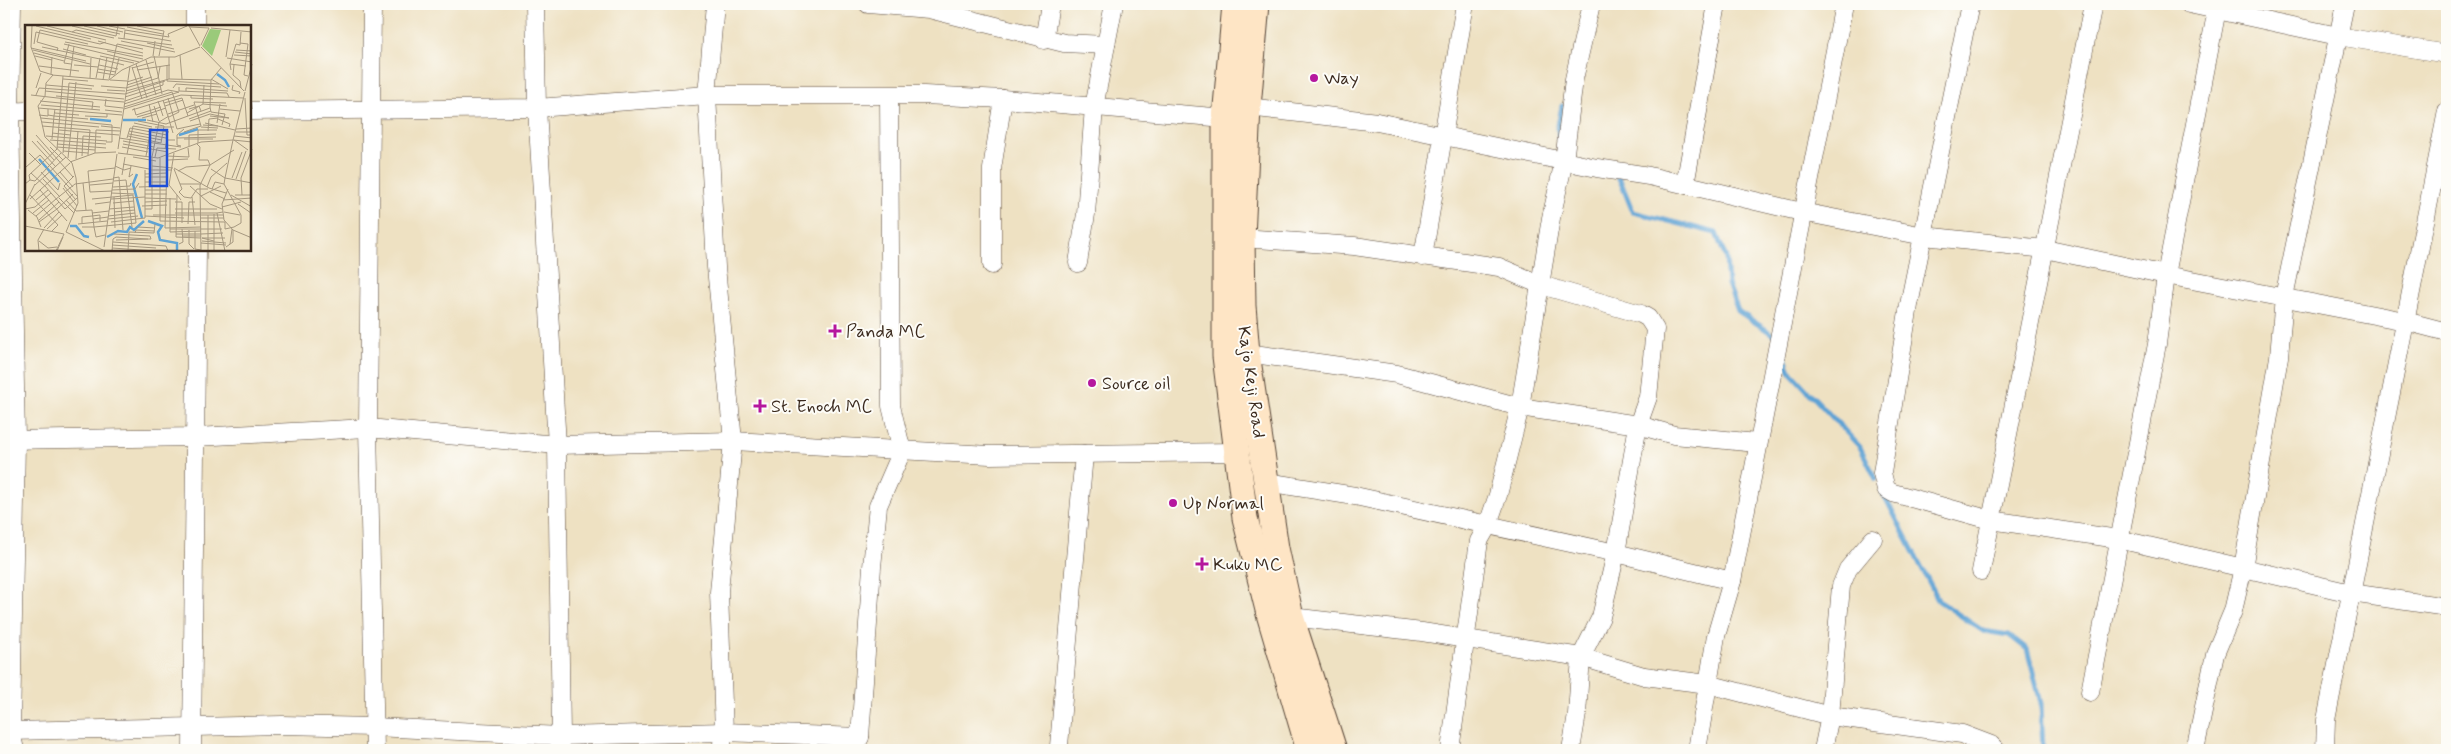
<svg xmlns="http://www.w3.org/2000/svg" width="2451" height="754" font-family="Mynerve,sans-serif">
<rect width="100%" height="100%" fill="#fdfcf7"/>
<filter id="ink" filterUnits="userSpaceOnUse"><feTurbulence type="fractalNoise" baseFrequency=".02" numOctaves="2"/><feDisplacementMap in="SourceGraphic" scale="10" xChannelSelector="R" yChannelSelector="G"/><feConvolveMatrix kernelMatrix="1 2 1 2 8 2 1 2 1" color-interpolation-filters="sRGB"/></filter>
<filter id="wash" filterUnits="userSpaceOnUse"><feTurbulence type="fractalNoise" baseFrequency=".0096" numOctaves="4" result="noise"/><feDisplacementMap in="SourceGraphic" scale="20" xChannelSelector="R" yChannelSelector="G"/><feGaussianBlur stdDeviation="1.12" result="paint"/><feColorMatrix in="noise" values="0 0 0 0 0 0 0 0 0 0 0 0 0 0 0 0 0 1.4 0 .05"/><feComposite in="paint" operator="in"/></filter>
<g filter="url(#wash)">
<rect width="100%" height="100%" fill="#eee1c2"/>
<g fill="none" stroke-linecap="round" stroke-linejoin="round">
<g stroke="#5fa3d4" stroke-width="5">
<path d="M 1559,139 L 1558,126 L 1562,106"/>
<path d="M 1617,176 L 1620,180 L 1633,212 L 1716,233 L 1726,258 L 1728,284 L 1738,311 L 1777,337"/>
<path d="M 1783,352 L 1791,373 L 1860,447 L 1876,479"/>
<path d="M 1883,493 L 1939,601 L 1983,631 L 2009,635 L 2027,649 L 2041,703 L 2043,750"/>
</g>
</g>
</g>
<g filter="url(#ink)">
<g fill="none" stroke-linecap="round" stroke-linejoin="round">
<g stroke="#564537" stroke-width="19">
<g id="street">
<path d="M 12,4 L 10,111 L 16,441 L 11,731 L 15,750"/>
<path d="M 195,4 L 195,26"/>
<path d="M 372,4 L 368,428 L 375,750"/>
<path d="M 535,4 L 537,108 L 557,445 L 561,736 L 559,750"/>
<path d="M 715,4 L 707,95 L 716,267 L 733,441 L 719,592 L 724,732 L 721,750"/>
<path d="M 868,4 L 929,9 L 1064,43 L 1106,45"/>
<path d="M 1970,4 L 1909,305 L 1882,473 L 1886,489 L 1893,493 L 1991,520 L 2118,539 L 2351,593 L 2447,607"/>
<path d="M 2189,4 L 2338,36 L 2447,54"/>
<path d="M 1044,40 L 1050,4"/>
<path d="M 1248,107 L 1377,122 L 1597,168 L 1649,176 L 1802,212 L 1924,236 L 2045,249 L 2166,275 L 2405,321 L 2447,332"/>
<path d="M 250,111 L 537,108 L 707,95 L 924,95 L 1003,99 L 1225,118"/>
<path d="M 4,112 L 26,111"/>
<path d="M 1685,185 L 1717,4"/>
<path d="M 1242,238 L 1354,246 L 1499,267 L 1541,285 L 1641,314 L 1648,318 L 1655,329 L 1648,397 L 1638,425 L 1616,553 L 1601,617 L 1581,657 L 1577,714 L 1571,750"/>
<path d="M 1423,257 L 1465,4"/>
<path d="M 1078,263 L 1086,214 L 1094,107 L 1114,4"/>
<path d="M 992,265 L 992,169 L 1003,99"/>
<path d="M 1247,353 L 1397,374 L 1520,407 L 1638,425 L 1674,435 L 1757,443"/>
<path d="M 4,440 L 196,437 L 368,428 L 557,445 L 733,441 L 990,455 L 1236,452"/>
<path d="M 1266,482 L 1355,496 L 1616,553 L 1732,581"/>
<path d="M 1981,571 L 2093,4"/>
<path d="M 1291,617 L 1422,632 L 1581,657 L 1644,676 L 1708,684 L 1830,716 L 1962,734 L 1991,745 L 1996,750"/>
<path d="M 2090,692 L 2157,344 L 2166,275 L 2218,4"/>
<path d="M 4,729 L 11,731 L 282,725 L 374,727 L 561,736 L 724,732 L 860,737"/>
<path d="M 1059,746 L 1084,454"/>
<path d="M 192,750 L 197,250"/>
<path d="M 854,750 L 860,737 L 872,567 L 878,506 L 902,451 L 891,406 L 889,96"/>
<path d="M 1450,750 L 1479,541 L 1487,527 L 1498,495 L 1520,407 L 1551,218 L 1564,161 L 1574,79 L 1591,4"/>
<path d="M 1697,750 L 1716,636 L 1732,581 L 1844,4"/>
<path d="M 1823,750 L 1830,716 L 1841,586 L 1848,569 L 1873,539"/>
<path d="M 2195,750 L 2215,654 L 2233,611 L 2243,568 L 2279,357 L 2284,297 L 2345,4"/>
<path d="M 2325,750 L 2326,720 L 2447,111"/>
</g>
</g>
<g stroke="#564537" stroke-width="27">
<g id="secondary">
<path d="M 1235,4 L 1225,118 L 1225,356 L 1245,518 L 1269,614 L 1309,750"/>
<path d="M 1257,4 L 1248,107 L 1242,238 L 1243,306 L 1247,353 L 1276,548 L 1291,617 L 1334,750"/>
</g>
</g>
<use href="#street" stroke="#fff" stroke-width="18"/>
<use href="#secondary" stroke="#fee5c5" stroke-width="25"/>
</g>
</g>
<g fill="#b5179e" stroke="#fdfcf7" stroke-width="2">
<circle cx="1314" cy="78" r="5"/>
<path d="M832.5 323.5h5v5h5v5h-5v5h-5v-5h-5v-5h5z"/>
<circle cx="1092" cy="383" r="5"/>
<path d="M757.5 398.5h5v5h5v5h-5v5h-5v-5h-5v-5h5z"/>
<circle cx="1173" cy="503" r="5"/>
<path d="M1199.5 556.5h5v5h5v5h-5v5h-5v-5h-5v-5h5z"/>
</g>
<g text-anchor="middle" stroke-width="4" stroke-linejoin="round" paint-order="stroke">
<g font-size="18" fill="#3b2a1e" stroke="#fdfcf7" text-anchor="start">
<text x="1324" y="84">Way</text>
<text x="846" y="337">Panda MC</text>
<text x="1102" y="389">Source oil</text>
<text x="771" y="412">St. Enoch MC</text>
<text x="1183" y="509">Up Normal</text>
<text x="1213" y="570">Kuku MC</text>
</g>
<g font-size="18" fill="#3b2a1e" stroke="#fdfcf7">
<text transform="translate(1252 382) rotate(82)" y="6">Kajo Keji Road</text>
</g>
</g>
<g transform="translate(25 25)">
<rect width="226" height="226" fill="#eee1c2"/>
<path d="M 185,4 L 196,5 L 187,31 L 177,21 Z" fill="#9aca7a"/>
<path fill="none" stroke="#5fa3d4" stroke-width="2.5" d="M 192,49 L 200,55 L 204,62M 65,94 L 86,96M 98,95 L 121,95M 154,110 L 173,104M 14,134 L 34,157M 112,149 L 108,159 L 117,193M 123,196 L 137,201 L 133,207 L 135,215 L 152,218 L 152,226M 45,201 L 51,201 L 59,211 L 64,212M 82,212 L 93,206 L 102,207 L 105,202 L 109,205 L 119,196"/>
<path fill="none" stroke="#a69880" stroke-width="1" d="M 7,1 L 6,22 L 15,46 L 28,50 L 21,58 L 20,71 L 13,81 L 20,112 L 47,138 L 51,153 L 53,178 L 41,207 L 80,226M 11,1 L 66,14M 22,1 L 81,15M 47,1 L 91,11 L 93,1M 59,1 L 95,9M 72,1 L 98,7M 84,1 L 100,4M 112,1 L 139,6 L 134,31M 164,1 L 175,21M 102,2 L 138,9M 165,2 L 184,3 L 176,20M 186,3 L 227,7M 47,7 L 51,5 L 89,13M 99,8 L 146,16M 144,12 L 143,9 L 162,1M 93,13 L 147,20M 99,14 L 100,5 L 144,12M 73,16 L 118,28M 96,16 L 150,27M 12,17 L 15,5 L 75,19 L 81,17M 12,17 L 33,23 L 32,26M 40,17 L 118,31M 122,18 L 149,24M 215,18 L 223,19 L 219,50 L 223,51M 9,19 L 11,7 L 63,19M 39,19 L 114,37M 44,19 L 39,38 L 46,39M 17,22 L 75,34M 176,22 L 219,66M 6,23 L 61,36M 38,24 L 61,30M 8,25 L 65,39M 211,25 L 227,26M 82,26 L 118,34M 210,27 L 227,29M 9,28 L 39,36M 155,30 L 157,54M 209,30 L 227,31M 10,31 L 27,35M 75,31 L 109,38M 128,31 L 130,16M 129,31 L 137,69M 201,32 L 205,5M 202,33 L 227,37M 75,34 L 99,40M 121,35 L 131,70M 111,39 L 122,73M 205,39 L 211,19 L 215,20 L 216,7M 49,40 L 73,42M 74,40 L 93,44M 142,40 L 142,56 L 194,59M 209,40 L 208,50 L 215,56 L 216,63M 14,41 L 54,46M 107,42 L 117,74M 107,43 L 129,37M 196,43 L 186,55 L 185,82 L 186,87 L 200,89 L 197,100M 73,44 L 91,47M 112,45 L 145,40M 206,45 L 205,39 L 221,41M 72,47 L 90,50M 26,49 L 27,32M 90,49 L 94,33M 27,50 L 84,55 L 97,45 L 126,32 L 150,32 L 175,22M 45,51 L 49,21M 65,53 L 66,33M 71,53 L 75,33M 38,54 L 63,56M 84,54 L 92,19 L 118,24M 144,54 L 144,32M 186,54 L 203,64M 78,55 L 82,32M 85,55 L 102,56M 102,57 L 118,52M 21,60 L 67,64M 102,60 L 127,52M 179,60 L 178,79 L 202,81M 208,60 L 207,65 L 215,67 L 214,69M 76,61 L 101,63 L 133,53 L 135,42M 154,62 L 154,66 L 202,68 L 204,72M 11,63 L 16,48M 148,63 L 151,59 L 196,62M 82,65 L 100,66M 20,66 L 99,74M 101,66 L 144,54 L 186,55M 161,66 L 161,63 L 203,66M 220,66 L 227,39M 226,69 L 227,84M 6,70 L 68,77 L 67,84M 11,70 L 14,63 L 100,69 L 140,56M 166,70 L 166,73 L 188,74M 31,71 L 99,77M 100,72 L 138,60 L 138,57M 143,73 L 152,104M 220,73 L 222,110 L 227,110M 81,74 L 80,81 L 98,83M 138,75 L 148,108M 15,76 L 75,82M 100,76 L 136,64M 133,76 L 138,91M 139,78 L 157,73 L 163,91M 99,79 L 143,65 L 154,67 L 99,84M 16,80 L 75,85M 129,81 L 134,96M 140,81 L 158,75M 99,82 L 147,67 L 154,87 L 144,92M 13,83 L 97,90M 109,83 L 111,90 L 136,82M 30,84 L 29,91 L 63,94M 164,84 L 174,81 L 176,86M 195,84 L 215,86M 80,85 L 97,87M 107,85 L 156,70 L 218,73M 30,88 L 54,90M 162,88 L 178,79M 143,89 L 169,80M 14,90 L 23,91 L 23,84M 23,90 L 29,91 L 27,114M 60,91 L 82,92 L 82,89M 112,92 L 126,88 L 124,79M 16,93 L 87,100 L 87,117 L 81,117M 117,93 L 132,89M 164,94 L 186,86M 193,94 L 205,99 L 204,102M 122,95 L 141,99 L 185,83M 165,96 L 185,89 L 204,93 L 185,91M 17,97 L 74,102M 128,97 L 126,88 L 141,83M 109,98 L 127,102M 180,98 L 210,105M 192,98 L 195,79M 178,100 L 193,101M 17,101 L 65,105 L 63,130M 76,101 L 95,103M 130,102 L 149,102M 176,102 L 193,103M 152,104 L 175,99M 211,104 L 227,103M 34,105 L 94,110M 104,106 L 141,113M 183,106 L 184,94 L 193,93M 159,107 L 176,101 L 169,77 L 201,78M 211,107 L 227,107M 27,108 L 46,110M 104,109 L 137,115M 11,110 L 48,152M 21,111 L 82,116M 103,111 L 136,118 L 139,101 L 113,96M 209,111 L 227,113M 94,113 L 156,122M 102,113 L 105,103 L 142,110M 152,113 L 191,112M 159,114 L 188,114M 25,115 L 81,119M 209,115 L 223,125M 7,116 L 31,142M 12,116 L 29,135M 98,116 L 129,122M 227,117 L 208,115 L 200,153 L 227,158M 173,118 L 173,105 L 192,105M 32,119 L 81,123M 98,119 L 143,127M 172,119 L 175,122 L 174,135 L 183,135 L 185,140M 156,121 L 152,120 L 152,110 L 159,104M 164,121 L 164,110 L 191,109M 25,122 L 38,135M 32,122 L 70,125M 97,122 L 123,127M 93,124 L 105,41M 140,124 L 142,115 L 150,115M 38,126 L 63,128M 4,128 L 16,140M 38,128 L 44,58 L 69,61M 70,128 L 71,105 L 95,106M 93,128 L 133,133 L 176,117 L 208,115 L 220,67M 149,128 L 144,160 L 156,175M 102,129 L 108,101 L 144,107M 57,131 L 58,111 L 76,112M 121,131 L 126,103M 142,131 L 164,132 L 163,123M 108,132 L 131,136M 127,132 L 134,97 L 144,91M 130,132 L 132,123 L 151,124M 43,133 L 51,57M 135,133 L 135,196 L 200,197M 51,134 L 53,106M 143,135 L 163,134M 45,137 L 70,128 L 91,127M 98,139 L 124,144M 90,141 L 99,145 L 106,143M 106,141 L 104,152 L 108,149M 127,141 L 148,143M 142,141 L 140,203 L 176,202M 1,142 L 15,130 L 52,171M 149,143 L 184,163 L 201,168M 149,144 L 155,159 L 176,159M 186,144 L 200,153 L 199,159 L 216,190 L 216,198 L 209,202 L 200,204 L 200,197M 126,145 L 147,145M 153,146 L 161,142 L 185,140 L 209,125M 16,147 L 33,165 L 35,158M 35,147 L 48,162M 6,148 L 20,161M 120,149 L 142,148M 97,150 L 100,132M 49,151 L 39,161 L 51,175M 120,152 L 141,152M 88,153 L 94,152 L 98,205M 207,153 L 217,127M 18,154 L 35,172M 211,154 L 221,126M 5,155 L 10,156 L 36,128M 89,156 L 101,155 L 107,202M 120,157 L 141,157M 58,158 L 61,185M 0,159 L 5,155 L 4,150 L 32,124 L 38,51M 155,159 L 157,164 L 154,167 L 159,172 L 166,173 L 172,164 L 183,164M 10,160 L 41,132M 65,160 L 88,158M 20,161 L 40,184 L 52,173M 165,161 L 185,179 L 197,184M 88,162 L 105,161 L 106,158M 114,162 L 143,161M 182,162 L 186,152 L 202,138M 38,163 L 52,181M 187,164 L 190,157 L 199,159M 203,164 L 197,179 L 199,195 L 208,205 L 227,213M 15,165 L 42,196M 87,165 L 110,164 L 114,158M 120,165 L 141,165M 65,167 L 63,146 L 90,143M 65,167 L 87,166M 185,167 L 200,174M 86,168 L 109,169M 120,169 L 142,169M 5,170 L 33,200 L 27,206M 152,170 L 151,212 L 176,213M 206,170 L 227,182M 210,170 L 227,170M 217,170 L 216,153 L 227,124M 176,171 L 196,161M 89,172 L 90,203M 167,172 L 170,200M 34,173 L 49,188M 120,173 L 151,174M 145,173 L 145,207 L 176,206M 5,174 L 45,138M 31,174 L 50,159 L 88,154M 86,174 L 120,172M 11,175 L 23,165M 41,175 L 51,186 L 67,185 L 69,202 L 111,198 L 108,170 L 67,174M 198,175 L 227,173M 120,177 L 142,176M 150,177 L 157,177 L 157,198M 88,178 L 109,176M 0,179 L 10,159M 70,179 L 85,177M 213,179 L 226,188M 117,181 L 142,180M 197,182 L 216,177M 0,184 L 10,182 L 26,168M 32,184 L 48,169M 84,184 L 109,182M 120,184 L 127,184 L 127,133M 150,184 L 192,184M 3,185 L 12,192 L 16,202M 89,187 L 110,185M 198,187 L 192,188 L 200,226M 199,187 L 215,190M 8,188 L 24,175M 67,188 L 84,186M 150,188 L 192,188M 189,189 L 189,226M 128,190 L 198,190M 183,190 L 183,225M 11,191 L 31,174M 83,191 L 110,188M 120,191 L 159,193M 176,193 L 199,193M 68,194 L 83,192M 83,194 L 113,191M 14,195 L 34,177M 14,197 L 32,184M 86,197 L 120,193 L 120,145M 57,198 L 57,192 L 67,191 L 75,190 L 75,196M 53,199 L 82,196M 163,199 L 164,177 L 170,177M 0,201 L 39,209M 57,202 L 69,202 L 71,212 L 80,210M 113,202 L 130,203M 19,203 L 34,187M 22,204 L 37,190M 145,204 L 176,204M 176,204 L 197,204M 164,205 L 164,219 L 169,224M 170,206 L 170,224 L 176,225M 110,208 L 111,205 L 129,206M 89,209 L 125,211 L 126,214 L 91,215M 151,209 L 176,209M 176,209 L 198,208M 157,211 L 176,211M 91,212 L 123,214M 14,216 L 23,223 L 32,222M 177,216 L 201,218M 189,216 L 177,213 L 200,213M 88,217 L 141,221 L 143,226M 176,218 L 201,220M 154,219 L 158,217 L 157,204M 205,219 L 207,204M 87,220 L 131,223M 79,222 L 92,129M 201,222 L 208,217 L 208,205M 87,223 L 131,226M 14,226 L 13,215 L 19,204M 31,226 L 39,209M 32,226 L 38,212M 87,226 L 88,214 L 91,212M 103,226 L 104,207 L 129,208 L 130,199M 176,226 L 175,160 L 185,140"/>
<path fill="#1d4ed8" fill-opacity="0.15" stroke="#1d4ed8" stroke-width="2.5" d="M 125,105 L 142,105 L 142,161 L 125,161 Z"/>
<rect width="226" height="226" fill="none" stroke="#3b2a1e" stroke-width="2.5"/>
</g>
<rect width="2451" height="754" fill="none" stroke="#fdfcf7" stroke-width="20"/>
</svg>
